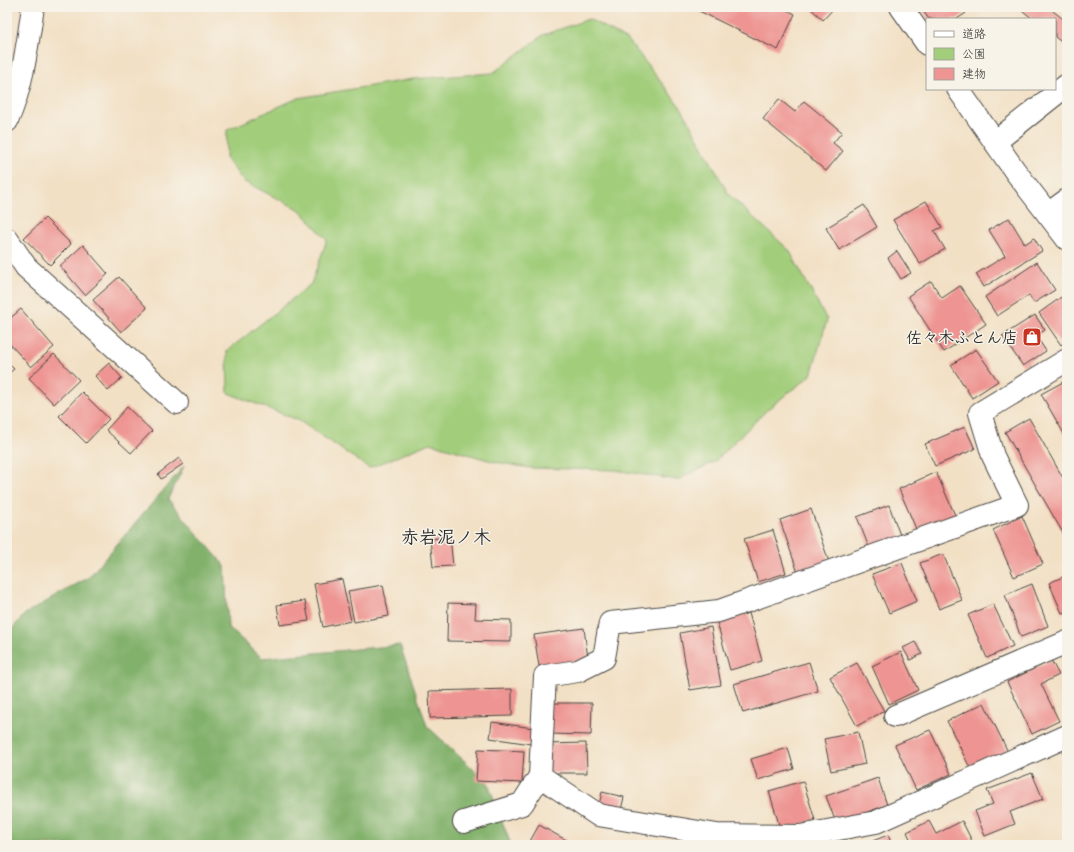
<svg xmlns="http://www.w3.org/2000/svg" width="1074" height="852" font-family="'Indie Flower','Klee One',sans-serif">
<rect width="100%" height="100%" fill="#f7f3e8"/>
<filter id="ink" filterUnits="userSpaceOnUse"><feTurbulence type="fractalNoise" baseFrequency=".025" numOctaves="2"/><feDisplacementMap in="SourceGraphic" scale="8" xChannelSelector="R" yChannelSelector="G"/><feConvolveMatrix kernelMatrix="1 2 1 2 8 2 1 2 1" color-interpolation-filters="sRGB"/></filter>
<filter id="wash" filterUnits="userSpaceOnUse"><feTurbulence type="fractalNoise" baseFrequency=".012" numOctaves="4" result="noise"/><feDisplacementMap in="SourceGraphic" scale="16" xChannelSelector="R" yChannelSelector="G"/><feGaussianBlur stdDeviation="0.9" result="paint"/><feColorMatrix in="noise" values="0 0 0 0 0 0 0 0 0 0 0 0 0 0 0 0 0 1.4 0 .05"/><feComposite in="paint" operator="in"/></filter>
<g filter="url(#wash)">
<rect width="100%" height="100%" fill="#f2e0c5"/>
<path fill="#a2ce7b" stroke="#667c53" d="M 589,19 L 629,41 L 682,109 L 729,195 L 789,250 L 827,320 L 811,375 L 769,408 L 714,462 L 677,480 L 615,470 L 530,468 L 495,462 L 430,443 L 369,468 L 298,420 L 228,393 L 227,351 L 311,284 L 327,240 L 300,210 L 243,181 L 226,158 L 227,130 L 298,98 L 413,79 L 493,73 L 543,35 Z"/>
<path fill="#81b16b" stroke="#566e4b" d="M 184,466 L 168,499 L 225,566 L 228,627 L 262,658 L 400,645 L 427,726 L 488,783 L 511,845 L 7,845 L 7,635 L 25,614 L 89,577 Z"/>
<g id="blocks">
<g fill="#ee9492">
<path d="M 691,7 L 781,7 L 795,14 L 778,50 Z"/>
<path d="M 809,7 L 835,7 L 823,20 Z"/>
<path d="M 920,7 L 961,7 L 966,13 L 957,19 L 929,19 Z"/>
<path d="M 1018,7 L 1048,7 L 1067,22 L 1067,46 L 1055,37 L 1055,19 L 1033,19 Z"/>
<path d="M 779,99 L 795,112 L 804,101 L 842,132 L 833,143 L 843,151 L 826,171 L 763,119 Z"/>
<path d="M 926,201 L 942,227 L 934,231 L 945,249 L 920,264 L 893,220 Z"/>
<path d="M 864,205 L 877,227 L 839,250 L 826,228 Z"/>
<path d="M 45,218 L 71,244 L 50,265 L 24,238 Z"/>
<path d="M 1009,218 L 1025,244 L 1034,238 L 1042,251 L 984,287 L 976,274 L 1005,256 L 989,230 Z"/>
<path d="M 83,245 L 108,274 L 85,295 L 60,266 Z"/>
<path d="M 897,251 L 911,273 L 901,279 L 888,258 Z"/>
<path d="M 1037,262 L 1055,290 L 1034,303 L 1029,295 L 997,316 L 985,297 Z"/>
<path d="M 119,277 L 147,308 L 121,332 L 93,300 Z"/>
<path d="M 931,281 L 942,298 L 960,286 L 986,324 L 944,352 L 908,296 Z"/>
<path d="M 1067,293 L 1067,340 L 1061,345 L 1039,313 Z"/>
<path d="M 21,309 L 54,347 L 31,367 L 7,341 L 7,321 Z"/>
<path d="M 1035,315 L 1045,330 L 1036,336 L 1046,351 L 1023,366 L 1002,336 Z"/>
<path d="M 976,349 L 998,381 L 972,398 L 951,365 Z"/>
<path d="M 54,354 L 79,380 L 54,404 L 29,378 Z"/>
<path d="M 7,362 L 14,369 L 7,375 Z"/>
<path d="M 109,363 L 122,378 L 108,391 L 95,376 Z"/>
<path d="M 1063,382 L 1067,389 L 1067,439 L 1041,394 Z"/>
<path d="M 82,392 L 109,419 L 86,443 L 59,416 Z"/>
<path d="M 127,407 L 152,431 L 131,453 L 106,430 Z"/>
<path d="M 1029,418 L 1067,485 L 1067,540 L 1005,432 Z"/>
<path d="M 965,427 L 975,449 L 935,466 L 925,444 Z"/>
<path d="M 179,458 L 183,464 L 161,479 L 158,474 Z"/>
<path d="M 936,472 L 955,515 L 917,531 L 899,489 Z"/>
<path d="M 889,505 L 901,538 L 870,550 L 857,517 Z"/>
<path d="M 811,509 L 829,562 L 798,573 L 780,520 Z"/>
<path d="M 1022,516 L 1043,564 L 1014,577 L 993,530 Z"/>
<path d="M 773,530 L 786,573 L 758,582 L 744,539 Z"/>
<path d="M 450,537 L 453,566 L 433,567 L 430,539 Z"/>
<path d="M 943,554 L 962,600 L 939,609 L 920,563 Z"/>
<path d="M 902,563 L 917,601 L 889,613 L 872,574 Z"/>
<path d="M 1067,575 L 1067,611 L 1062,613 L 1049,583 Z"/>
<path d="M 342,579 L 351,621 L 323,627 L 314,584 Z"/>
<path d="M 1032,584 L 1048,626 L 1021,637 L 1005,595 Z"/>
<path d="M 383,585 L 389,616 L 354,622 L 348,591 Z"/>
<path d="M 305,601 L 309,621 L 280,625 L 277,605 Z"/>
<path d="M 448,603 L 476,604 L 475,619 L 511,620 L 511,642 L 447,641 Z"/>
<path d="M 993,604 L 1013,646 L 987,658 L 968,615 Z"/>
<path d="M 749,613 L 762,661 L 730,670 L 717,622 Z"/>
<path d="M 711,627 L 721,685 L 690,690 L 680,633 Z"/>
<path d="M 584,628 L 588,659 L 539,666 L 534,635 Z"/>
<path d="M 915,642 L 922,654 L 910,660 L 903,648 Z"/>
<path d="M 901,652 L 918,690 L 889,704 L 872,666 Z"/>
<path d="M 1051,660 L 1059,675 L 1041,684 L 1059,721 L 1032,734 L 1007,682 Z"/>
<path d="M 809,662 L 818,691 L 743,713 L 734,684 Z"/>
<path d="M 857,663 L 884,711 L 857,726 L 830,677 Z"/>
<path d="M 512,689 L 512,716 L 430,718 L 429,691 Z"/>
<path d="M 550,703 L 592,703 L 591,735 L 550,734 Z"/>
<path d="M 984,703 L 1009,754 L 972,772 L 947,721 Z"/>
<path d="M 492,722 L 533,728 L 531,744 L 490,738 Z"/>
<path d="M 930,730 L 951,774 L 916,790 L 895,745 Z"/>
<path d="M 858,732 L 865,764 L 831,771 L 824,739 Z"/>
<path d="M 586,743 L 587,773 L 545,773 L 545,744 Z"/>
<path d="M 788,748 L 794,769 L 758,780 L 751,759 Z"/>
<path d="M 478,749 L 524,751 L 522,783 L 476,781 Z"/>
<path d="M 1032,773 L 1043,799 L 1010,812 L 1015,824 L 985,836 L 975,811 L 993,804 L 987,790 Z"/>
<path d="M 878,778 L 887,805 L 836,823 L 826,796 Z"/>
<path d="M 803,781 L 815,820 L 781,831 L 769,791 Z"/>
<path d="M 602,792 L 624,797 L 621,810 L 599,805 Z"/>
<path d="M 929,821 L 936,834 L 962,821 L 974,845 L 913,845 L 907,832 Z"/>
<path d="M 539,825 L 575,845 L 528,845 Z"/>
<path d="M 888,835 L 892,845 L 871,845 L 870,842 Z"/>
</g>
</g>
</g>
<g filter="url(#ink)">
<use href="#blocks" fill-opacity="0" stroke="#494642" stroke-width="1"/>
<g fill="none" stroke-linecap="round" stroke-linejoin="round">
<g stroke="#494642" stroke-width="24">
<g id="minor">
<path d="M 901,7 L 927,44"/>
<path d="M 958,89 L 1015,171 L 1067,239"/>
<path d="M 7,121 C 23,85 27,46 33,7"/>
<path d="M 995,142 L 1067,85"/>
<path d="M 1048,214 L 1067,200"/>
<path d="M 7,239 L 26,267 L 177,403"/>
<path d="M 895,716 L 1067,642"/>
<path d="M 540,776 L 545,676 L 578,671 L 604,658 L 610,623 L 719,611 L 1017,505 L 993,456 L 980,413 L 1067,360"/>
<path d="M 464,822 L 522,804 L 540,776 L 598,815 L 717,835 L 800,836 L 876,822 L 1067,736"/>
</g>
</g>
<use href="#minor" stroke="#fff" stroke-width="22"/>
</g>
</g>
<defs>
<g id="shop-square" transform="scale(1)"><rect x="-9" y="-9" width="18" height="18" rx="4" fill="#c8321e" stroke="#f7f3e8"/><path d="M-5-2.5h2.3a2.7 3.5 0 0 1 5.4 0H5L5.5 6h-11ZM-1.5-2.5h3a1.5 2.3 0 0 0-3 0Z" fill="#fff"/></g>
</defs>
<g fill-rule="evenodd">
<use href="#shop-square" x="1032" y="337"/>
</g>
<g text-anchor="middle" stroke-width="3" stroke-linejoin="round" paint-order="stroke">
<g font-size="16" font-weight="bold" fill="#2b2b2b" stroke="#f7f3e8" text-anchor="end">
<text x="1018" y="343">佐々木ふとん店</text>
</g>
<g font-size="18" font-weight="bold" fill="#2b2b2b" stroke="#f7f3e8">
<text x="446" y="543">赤岩泥ノ木</text>
</g>
</g>
<rect width="1074" height="852" fill="none" stroke="#f7f3e8" stroke-width="24"/>
<rect x="926" y="18" width="130" height="72" fill="#f7f3e8" stroke="#a5a39c"/>
<rect x="934" y="31" width="20" height="6" fill="#ffffff" stroke="#a5a39c"/>
<text x="962" y="38" font-size="12" fill="#2b2b2b">道路</text>
<rect x="934" y="48" width="20" height="12" fill="#a2ce7b" stroke="#a5a39c"/>
<text x="962" y="58" font-size="12" fill="#2b2b2b">公園</text>
<rect x="934" y="68" width="20" height="12" fill="#ee9492" stroke="#a5a39c"/>
<text x="962" y="78" font-size="12" fill="#2b2b2b">建物</text>
</svg>
